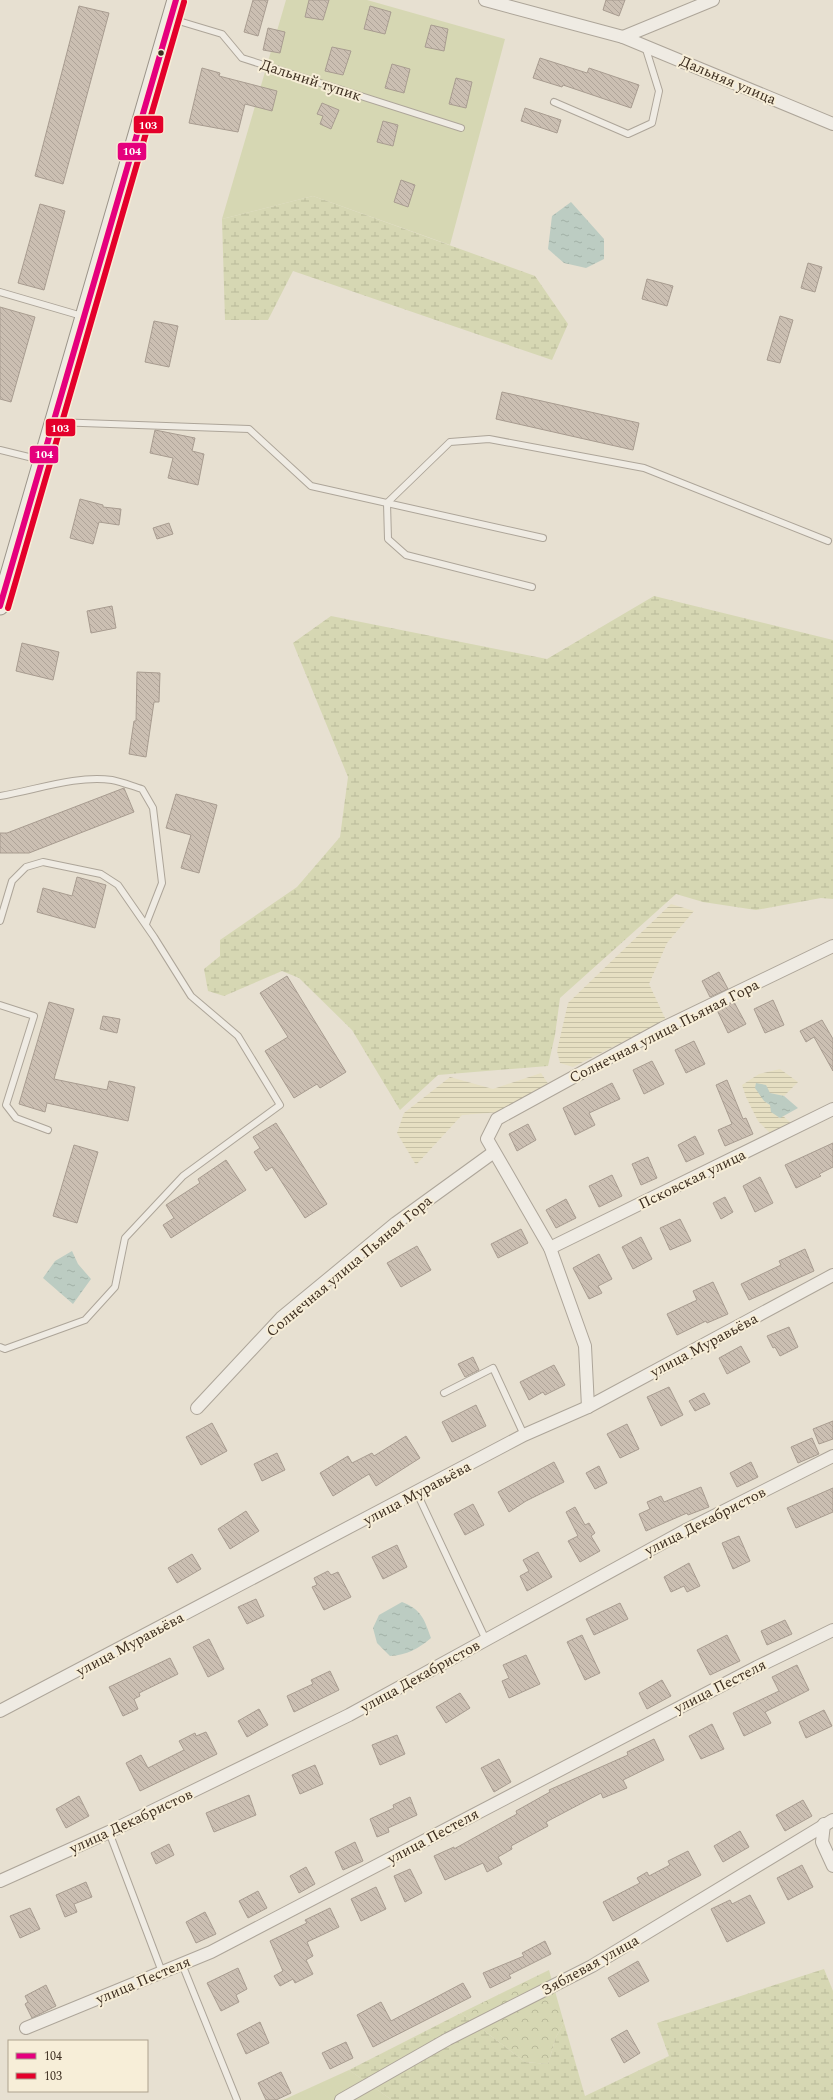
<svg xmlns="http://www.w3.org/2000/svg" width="833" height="2100" font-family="Spectral,serif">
<defs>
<pattern id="farmland-rules" width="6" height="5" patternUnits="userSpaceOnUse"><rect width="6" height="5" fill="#e6dfc2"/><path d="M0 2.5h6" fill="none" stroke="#c6c0a6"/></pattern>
<pattern id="forest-crowns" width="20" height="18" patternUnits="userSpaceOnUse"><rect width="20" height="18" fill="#d6d7b3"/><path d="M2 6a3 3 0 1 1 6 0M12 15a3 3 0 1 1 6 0" fill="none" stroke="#b9b99a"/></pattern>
<pattern id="wetland-marsh" width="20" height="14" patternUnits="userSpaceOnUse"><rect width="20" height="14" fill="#d6d7b3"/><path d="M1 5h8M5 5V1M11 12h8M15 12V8" fill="none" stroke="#b9b99a"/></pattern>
<pattern id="water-ripples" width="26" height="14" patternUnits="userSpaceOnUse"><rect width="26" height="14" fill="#bcccc2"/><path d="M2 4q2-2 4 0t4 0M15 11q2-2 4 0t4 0" fill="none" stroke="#a2b0a6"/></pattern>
<pattern id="building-back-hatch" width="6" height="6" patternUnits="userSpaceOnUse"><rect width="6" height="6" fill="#cbbfb2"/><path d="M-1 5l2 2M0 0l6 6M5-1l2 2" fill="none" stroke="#afa499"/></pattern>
</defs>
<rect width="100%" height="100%" fill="#e7e0d1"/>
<g fill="url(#farmland-rules)">
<path d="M 671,904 L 694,911 L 667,943 L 649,984 L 666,1020 L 573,1067 L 560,1063 L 557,1051 L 568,1003 Z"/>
<path d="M 780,1069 L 798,1082 L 784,1096 L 770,1093 L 764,1101 L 770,1105 L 779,1118 L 783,1116 L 792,1124 L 770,1133 L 758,1121 L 746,1097 L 742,1085 L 759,1074 Z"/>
<path d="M 541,1073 L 549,1085 L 501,1112 L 462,1115 L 416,1165 L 397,1133 L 404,1113 L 450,1077 L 493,1089 Z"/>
</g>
<g fill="#d6d7b3">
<path d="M 286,0 L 367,0 L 505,39 L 450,245 L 313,196 L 222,219 Z"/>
<path d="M 349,2070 L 392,2100 L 283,2100 Z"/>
</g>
<path fill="url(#forest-crowns)" d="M 549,1970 L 564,2023 L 556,2037 L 548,2064 L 525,2062 L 461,2013 Z"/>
<g fill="url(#wetland-marsh)">
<path d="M 313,196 L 535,276 L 568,324 L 552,360 L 293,271 L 268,320 L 225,320 L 222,219 Z"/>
<path d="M 654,596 L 833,640 L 833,899 L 821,898 L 756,910 L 703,902 L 676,894 L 560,998 L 555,1035 L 548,1066 L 438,1075 L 400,1110 L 352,1030 L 299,978 L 282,971 L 224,996 L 208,991 L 204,969 L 220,956 L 220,940 L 297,887 L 340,837 L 348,777 L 293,643 L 331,616 L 547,659 Z"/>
<path d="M 824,1969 L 833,1991 L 833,2100 L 392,2100 L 349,2070 L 461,2013 L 525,2062 L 548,2064 L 556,2037 L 564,2023 L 585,2096 L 669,2056 L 657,2023 Z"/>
</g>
<g fill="url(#water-ripples)">
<path d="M 571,202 L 604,239 L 604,259 L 586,268 L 564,263 L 548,249 L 552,216 Z"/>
<path d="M 756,1083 L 766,1085 L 770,1093 L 784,1096 L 798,1108 L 780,1118 L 771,1112 L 770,1105 L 764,1101 L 755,1088 Z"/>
<path d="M 72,1251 L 78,1264 L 91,1279 L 73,1304 L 43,1278 L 55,1261 Z"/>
<path d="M 402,1602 C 422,1610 424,1619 431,1638 C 418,1649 407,1655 390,1656 L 377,1643 L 373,1628 L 379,1615 Z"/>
</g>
<g fill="url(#building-back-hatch)" stroke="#a89c90">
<path d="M 253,0 L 268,0 L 258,36 L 244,32 Z"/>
<path d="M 309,0 L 329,0 L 323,20 L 305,17 Z"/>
<path d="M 606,0 L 625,0 L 619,16 L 603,10 Z"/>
<path d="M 79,6 L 109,13 L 63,184 L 35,176 Z"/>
<path d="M 370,6 L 391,12 L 385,34 L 364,29 Z"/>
<path d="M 431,25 L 448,29 L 444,51 L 425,47 Z"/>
<path d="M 268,28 L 285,32 L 280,53 L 263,50 Z"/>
<path d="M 332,47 L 351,51 L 343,75 L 325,71 Z"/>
<path d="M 540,58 L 587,73 L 589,68 L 639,85 L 631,108 L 563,85 L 562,87 L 533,78 Z"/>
<path d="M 392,64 L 410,69 L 404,93 L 385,88 Z"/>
<path d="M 202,68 L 220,73 L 219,76 L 277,91 L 272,111 L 245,104 L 238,132 L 189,123 Z"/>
<path d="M 456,78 L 472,82 L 466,108 L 449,104 Z"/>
<path d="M 322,103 L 339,110 L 331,129 L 320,124 L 323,116 L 317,114 Z"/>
<path d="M 525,108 L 561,120 L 557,133 L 521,121 Z"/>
<path d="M 383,121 L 398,125 L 393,146 L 377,142 Z"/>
<path d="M 401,180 L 415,185 L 408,207 L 394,202 Z"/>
<path d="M 40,204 L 65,211 L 44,290 L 18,283 Z"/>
<path d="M 808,263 L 822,267 L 815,292 L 801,288 Z"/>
<path d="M 647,279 L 673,286 L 667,306 L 642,299 Z"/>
<path d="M 0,307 L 35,317 L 11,402 L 0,399 Z"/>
<path d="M 780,316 L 793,320 L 780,363 L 767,360 Z"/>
<path d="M 154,321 L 178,326 L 169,367 L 145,362 Z"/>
<path d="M 502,392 L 639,423 L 633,450 L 496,419 Z"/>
<path d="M 155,430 L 195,438 L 192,451 L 204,454 L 198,485 L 168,478 L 173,458 L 150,453 Z"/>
<path d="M 80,499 L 103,505 L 103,507 L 121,509 L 119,525 L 99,522 L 93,544 L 70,538 Z"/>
<path d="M 169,523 L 173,534 L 157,539 L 153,528 Z"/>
<path d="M 112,606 L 116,628 L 91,633 L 87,611 Z"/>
<path d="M 22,643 L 59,652 L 53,680 L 16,671 Z"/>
<path d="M 137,672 L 160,673 L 159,702 L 154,702 L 146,757 L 129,754 L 134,721 L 136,721 Z"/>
<path d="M 124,788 L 134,812 L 29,853 L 0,853 L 0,833 L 7,833 Z"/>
<path d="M 176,794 L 217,805 L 199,873 L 181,868 L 191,835 L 166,828 Z"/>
<path d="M 77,877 L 106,885 L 95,928 L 37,912 L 43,888 L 72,896 Z"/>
<path d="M 719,972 L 728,989 L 710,997 L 702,981 Z"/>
<path d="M 287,976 L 346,1072 L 320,1088 L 317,1084 L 294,1098 L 265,1051 L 288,1037 L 260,993 Z"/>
<path d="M 773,1000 L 784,1025 L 765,1033 L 754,1009 Z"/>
<path d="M 49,1002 L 74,1009 L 54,1079 L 107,1090 L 109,1081 L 135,1087 L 128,1121 L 47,1103 L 45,1112 L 19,1104 Z"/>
<path d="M 734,1002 L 746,1024 L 728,1033 L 717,1010 Z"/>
<path d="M 103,1016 L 120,1019 L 117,1033 L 100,1029 Z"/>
<path d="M 822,1020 L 833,1039 L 833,1071 L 814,1037 L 806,1042 L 800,1031 Z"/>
<path d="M 694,1041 L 705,1064 L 686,1073 L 675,1050 Z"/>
<path d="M 652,1061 L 664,1084 L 644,1094 L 633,1070 Z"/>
<path d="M 727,1080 L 743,1119 L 746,1118 L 753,1134 L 725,1146 L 718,1130 L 732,1124 L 716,1085 Z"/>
<path d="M 612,1083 L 620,1099 L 589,1113 L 595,1125 L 575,1135 L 563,1108 Z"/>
<path d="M 276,1123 L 327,1204 L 305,1218 L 272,1167 L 266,1171 L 254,1152 L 260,1148 L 253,1137 Z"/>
<path d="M 528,1124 L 536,1140 L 517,1151 L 509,1134 Z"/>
<path d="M 695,1136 L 704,1154 L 686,1162 L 678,1145 Z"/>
<path d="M 833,1143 L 833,1167 L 819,1174 L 821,1176 L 796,1188 L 785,1165 Z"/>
<path d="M 74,1145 L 98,1152 L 77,1223 L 53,1216 Z"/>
<path d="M 648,1157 L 657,1178 L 641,1185 L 632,1164 Z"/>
<path d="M 226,1160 L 246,1190 L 171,1238 L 163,1225 L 174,1218 L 166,1205 L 200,1183 L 198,1179 Z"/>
<path d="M 612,1175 L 622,1196 L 599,1207 L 589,1186 Z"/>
<path d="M 760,1177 L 773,1203 L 755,1212 L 743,1186 Z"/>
<path d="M 725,1197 L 733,1212 L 721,1219 L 713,1203 Z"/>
<path d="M 566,1199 L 576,1218 L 556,1228 L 546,1210 Z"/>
<path d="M 680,1219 L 691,1241 L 670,1250 L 660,1228 Z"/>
<path d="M 521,1229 L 528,1243 L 498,1258 L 491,1244 Z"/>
<path d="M 641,1237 L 652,1259 L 633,1269 L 622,1247 Z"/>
<path d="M 417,1246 L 431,1270 L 401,1287 L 387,1263 Z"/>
<path d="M 805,1249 L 814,1271 L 749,1300 L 741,1284 L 781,1265 L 779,1261 Z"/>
<path d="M 599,1254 L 612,1279 L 598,1286 L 602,1293 L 589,1299 L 573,1268 Z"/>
<path d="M 713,1282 L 728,1314 L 707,1323 L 706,1321 L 677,1335 L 667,1314 L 697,1300 L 693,1291 Z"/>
<path d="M 789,1327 L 798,1347 L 780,1356 L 775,1347 L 773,1348 L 767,1336 Z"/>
<path d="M 741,1346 L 750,1362 L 727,1374 L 719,1358 Z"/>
<path d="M 473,1357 L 479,1370 L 465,1377 L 458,1364 Z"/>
<path d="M 554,1365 L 565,1385 L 545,1395 L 543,1392 L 529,1400 L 520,1382 Z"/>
<path d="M 669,1387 L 683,1415 L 661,1426 L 647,1397 Z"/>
<path d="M 704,1393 L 710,1404 L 695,1411 L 689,1401 Z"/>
<path d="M 476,1405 L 486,1426 L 452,1442 L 442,1422 Z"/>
<path d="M 833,1421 L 833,1439 L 819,1444 L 813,1429 Z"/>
<path d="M 212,1423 L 227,1451 L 201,1465 L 186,1437 Z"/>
<path d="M 627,1424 L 639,1449 L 620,1458 L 607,1434 Z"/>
<path d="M 406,1436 L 420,1458 L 376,1486 L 369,1474 L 333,1496 L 320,1473 L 348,1456 L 352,1463 L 372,1453 L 374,1456 Z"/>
<path d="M 812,1438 L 819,1454 L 798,1463 L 791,1447 Z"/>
<path d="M 277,1453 L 285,1470 L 262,1481 L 254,1464 Z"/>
<path d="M 554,1462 L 564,1482 L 526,1501 L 509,1512 L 498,1492 Z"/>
<path d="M 751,1462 L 758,1477 L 737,1487 L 730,1473 Z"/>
<path d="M 599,1466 L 607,1483 L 595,1489 L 586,1473 Z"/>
<path d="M 701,1487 L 709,1507 L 688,1515 L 687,1513 L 646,1531 L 639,1514 L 650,1509 L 647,1502 L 661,1496 L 664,1502 Z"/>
<path d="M 833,1488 L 833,1512 L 796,1528 L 787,1508 Z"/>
<path d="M 473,1504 L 484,1525 L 465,1535 L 454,1514 Z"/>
<path d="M 575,1507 L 585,1525 L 589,1523 L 595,1533 L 591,1536 L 600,1551 L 580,1562 L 568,1541 L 578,1536 L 566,1512 Z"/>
<path d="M 246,1511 L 259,1531 L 230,1549 L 218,1529 Z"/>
<path d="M 739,1536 L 750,1561 L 733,1569 L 722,1543 Z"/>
<path d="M 397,1545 L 407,1567 L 383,1579 L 372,1557 Z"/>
<path d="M 538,1552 L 552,1577 L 527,1591 L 520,1576 L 529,1571 L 523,1560 Z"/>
<path d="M 192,1554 L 201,1569 L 177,1583 L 168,1568 Z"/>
<path d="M 689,1563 L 700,1586 L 687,1592 L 684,1586 L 671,1592 L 664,1577 Z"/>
<path d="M 328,1571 L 331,1575 L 338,1572 L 351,1597 L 324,1610 L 312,1587 L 317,1585 L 314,1578 Z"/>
<path d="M 256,1599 L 264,1616 L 247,1624 L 238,1607 Z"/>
<path d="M 620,1603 L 628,1619 L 594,1635 L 586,1619 Z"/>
<path d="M 785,1620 L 792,1634 L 767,1645 L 761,1631 Z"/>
<path d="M 582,1635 L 600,1673 L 585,1680 L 567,1642 Z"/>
<path d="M 727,1635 L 740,1661 L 710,1675 L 697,1650 Z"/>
<path d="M 209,1639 L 224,1669 L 208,1677 L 193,1647 Z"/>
<path d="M 526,1655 L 540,1684 L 509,1698 L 502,1681 L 509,1678 L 503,1665 Z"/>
<path d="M 170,1658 L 178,1674 L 139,1693 L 140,1696 L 134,1699 L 138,1709 L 123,1716 L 109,1687 Z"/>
<path d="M 797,1665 L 809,1690 L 765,1712 L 771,1723 L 744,1736 L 733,1713 L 779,1691 L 772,1677 Z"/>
<path d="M 330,1671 L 339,1690 L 294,1712 L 287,1696 L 313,1684 L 311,1680 Z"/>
<path d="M 662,1680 L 671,1696 L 647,1709 L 639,1693 Z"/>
<path d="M 460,1693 L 470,1708 L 446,1723 L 436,1707 Z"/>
<path d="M 259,1709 L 268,1725 L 247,1737 L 238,1721 Z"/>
<path d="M 824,1710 L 832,1726 L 806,1738 L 799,1722 Z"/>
<path d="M 712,1724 L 724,1749 L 701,1759 L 689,1736 Z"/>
<path d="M 206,1732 L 217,1754 L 140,1791 L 126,1763 L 141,1755 L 148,1768 L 184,1750 L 179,1741 L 195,1733 L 196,1736 Z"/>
<path d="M 397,1735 L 405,1754 L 380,1765 L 372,1745 Z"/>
<path d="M 654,1739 L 664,1760 L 623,1780 L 627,1788 L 603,1798 L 601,1793 L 546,1822 L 548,1826 L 511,1846 L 512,1849 L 498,1857 L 502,1864 L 487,1872 L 483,1863 L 445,1880 L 434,1856 L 454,1847 L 454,1849 L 517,1814 L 516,1811 L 550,1792 L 549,1790 L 628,1755 L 627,1752 Z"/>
<path d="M 499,1759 L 511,1782 L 494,1792 L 481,1768 Z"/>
<path d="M 315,1765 L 323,1784 L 300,1794 L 292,1775 Z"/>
<path d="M 249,1795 L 256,1815 L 214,1832 L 206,1813 Z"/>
<path d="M 79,1796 L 89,1816 L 66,1828 L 56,1809 Z"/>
<path d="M 410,1797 L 417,1815 L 388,1828 L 389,1832 L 377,1837 L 370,1819 L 394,1808 L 393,1805 Z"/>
<path d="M 803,1800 L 812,1816 L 785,1831 L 776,1815 Z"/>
<path d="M 740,1831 L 749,1847 L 723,1862 L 714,1846 Z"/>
<path d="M 355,1842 L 363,1861 L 343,1870 L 335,1852 Z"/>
<path d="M 169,1844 L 174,1855 L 156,1864 L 151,1853 Z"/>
<path d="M 688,1851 L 701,1875 L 613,1921 L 603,1902 L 640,1883 L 637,1878 L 647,1872 L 649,1876 L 670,1865 L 668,1861 Z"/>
<path d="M 802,1865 L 813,1887 L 788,1900 L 777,1878 Z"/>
<path d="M 306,1867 L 315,1884 L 299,1893 L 290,1876 Z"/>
<path d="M 410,1869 L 422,1893 L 405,1902 L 394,1876 Z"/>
<path d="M 86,1882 L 92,1897 L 74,1904 L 77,1912 L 65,1917 L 56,1895 Z"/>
<path d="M 376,1887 L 386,1909 L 361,1921 L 351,1899 Z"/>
<path d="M 258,1891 L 267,1908 L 248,1918 L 239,1901 Z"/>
<path d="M 750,1895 L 765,1923 L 727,1942 L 711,1909 L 730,1900 L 732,1904 Z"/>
<path d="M 30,1908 L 40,1929 L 20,1938 L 10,1916 Z"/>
<path d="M 330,1908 L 339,1927 L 307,1942 L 313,1956 L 306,1960 L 313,1974 L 295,1983 L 293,1979 L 280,1986 L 274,1976 L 283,1971 L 270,1941 L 307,1923 L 305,1920 Z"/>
<path d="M 205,1912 L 216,1934 L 196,1943 L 186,1922 Z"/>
<path d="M 545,1941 L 551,1954 L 509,1975 L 511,1978 L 490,1988 L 483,1973 L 524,1956 L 522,1953 Z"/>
<path d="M 638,1961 L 649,1981 L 619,1997 L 608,1978 Z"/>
<path d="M 238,1968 L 247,1989 L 236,1995 L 239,2002 L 221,2011 L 207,1983 Z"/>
<path d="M 463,1983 L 471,1997 L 373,2047 L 357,2015 L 381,2002 L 391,2021 Z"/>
<path d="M 46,1985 L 56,2006 L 32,2018 L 25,2004 L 28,2002 L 25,1996 Z"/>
<path d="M 260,2022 L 269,2043 L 246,2054 L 237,2034 Z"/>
<path d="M 627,2030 L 640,2053 L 624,2063 L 611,2039 Z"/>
<path d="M 346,2042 L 353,2058 L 330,2069 L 322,2053 Z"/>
<path d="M 281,2072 L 291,2093 L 276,2100 L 266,2100 L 258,2083 Z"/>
</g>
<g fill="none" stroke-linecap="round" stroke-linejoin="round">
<g stroke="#ada599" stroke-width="8">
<g id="lane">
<path d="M 172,19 L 222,34 L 242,58 L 461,128"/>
<path d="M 554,102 L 628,134 L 652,123 L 659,91 L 645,46"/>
<path d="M 0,292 L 82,316"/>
<path d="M 55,422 L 249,429 L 311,486 L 543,538"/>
<path d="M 0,450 L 41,460"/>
<path d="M 532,587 L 406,555 L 388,539 L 387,503 L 450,442 L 489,439 L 644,468 L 828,541"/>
<path d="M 0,796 C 36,790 76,775 112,780 C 122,782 132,786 142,789 L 153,808 L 162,883 L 146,924"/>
<path d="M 0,921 L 12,881 L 26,867 L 43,862 L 101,874 L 118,885 L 154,937 L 191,996 L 238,1036 L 280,1105 L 183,1176 L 125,1238 L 115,1287 L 85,1320 L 5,1349 L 0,1347"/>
<path d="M 0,1005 L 34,1016 L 6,1105 L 16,1118 L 48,1130"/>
<path d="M 444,1393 L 493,1368 L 524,1435"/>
<path d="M 417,1493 L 486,1640"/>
<path d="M 109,1832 L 162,1972"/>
<path d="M 182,1964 L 237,2100"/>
</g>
</g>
<g stroke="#ada599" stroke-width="14">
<g id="street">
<path d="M 485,0 L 623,37 L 833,124"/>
<path d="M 623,37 L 713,0"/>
<path d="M 550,1248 L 833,1109"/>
<path d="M 588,1407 L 585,1346 L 550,1248 L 487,1139 L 497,1119 L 663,1028 L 833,946"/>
<path d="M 197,1408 L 281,1318 L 396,1223 L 494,1152"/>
<path d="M 0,1711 L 524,1435 L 588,1407 L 833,1275"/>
<path d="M 824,1824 L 822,1842 L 833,1866"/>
<path d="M 0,1881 L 109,1832 L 349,1715 L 686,1530 L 833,1456"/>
<path d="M 26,2028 L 211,1952 L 757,1667 L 833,1630"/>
<path d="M 341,2100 L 448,2039 L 592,1966 L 833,1820"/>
</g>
</g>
<g stroke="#9c958a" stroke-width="19">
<path id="secondary" d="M 0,606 L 176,0"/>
</g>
<use href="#lane" stroke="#efebe3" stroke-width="6"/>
<use href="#street" stroke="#efebe3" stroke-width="12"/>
<use href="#secondary" stroke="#efebe3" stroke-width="17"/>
<g stroke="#f7eed8" stroke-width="9">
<path id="bus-1" d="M 0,606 L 176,0"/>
</g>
<g stroke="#f7eed8" stroke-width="9">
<path id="bus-2" d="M 8,608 L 184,2"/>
</g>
<use href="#bus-1" stroke="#e5007d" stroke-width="6"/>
<use href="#bus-2" stroke="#e4002b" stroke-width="6"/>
</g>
<circle fill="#3d2e20" stroke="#f7eed8" stroke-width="1.5" cx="161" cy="53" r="3.5"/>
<g text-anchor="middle" stroke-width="4" stroke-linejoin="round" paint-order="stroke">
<g font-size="15" fill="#3d2e20" stroke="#f7eed8">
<text transform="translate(311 80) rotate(18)" y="5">Дальний тупик</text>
<text transform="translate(728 80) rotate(23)" y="5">Дальняя улица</text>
<text transform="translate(664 1031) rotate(-27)" y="5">Солнечная улица Пьяная Гора</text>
<text transform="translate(692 1179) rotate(-26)" y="5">Псковская улица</text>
<text transform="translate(349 1266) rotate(-40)" y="5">Солнечная улица Пьяная Гора</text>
<text transform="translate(704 1345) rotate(-28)" y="5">улица Муравьёва</text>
<text transform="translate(417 1493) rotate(-28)" y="5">улица Муравьёва</text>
<text transform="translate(705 1521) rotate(-27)" y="5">улица Декабристов</text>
<text transform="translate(130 1644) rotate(-28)" y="5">улица Муравьёва</text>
<text transform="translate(420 1676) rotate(-29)" y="5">улица Декабристов</text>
<text transform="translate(720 1686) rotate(-27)" y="5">улица Пестеля</text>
<text transform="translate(131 1821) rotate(-25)" y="5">улица Декабристов</text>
<text transform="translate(433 1836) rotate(-28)" y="5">улица Пестеля</text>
<text transform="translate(590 1965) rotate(-29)" y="5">Зяблевая улица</text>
<text transform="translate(143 1980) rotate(-23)" y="5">улица Пестеля</text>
</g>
</g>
<g stroke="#f7eed8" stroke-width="1.5">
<rect x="133" y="115" width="31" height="19" rx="4" fill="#e4002b"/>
<rect x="117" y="142" width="30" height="19" rx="4" fill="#e5007d"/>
<rect x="45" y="418" width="31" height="19" rx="4" fill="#e4002b"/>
<rect x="29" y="445" width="30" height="19" rx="4" fill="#e5007d"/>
</g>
<g font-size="11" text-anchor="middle" font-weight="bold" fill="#fff">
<text x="148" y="129">103</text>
<text x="132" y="155">104</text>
<text x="60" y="432">103</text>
<text x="44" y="458">104</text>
</g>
<rect x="8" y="2040" width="140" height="52" fill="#f7eed8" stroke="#ada18e"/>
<rect x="16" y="2053" width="20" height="6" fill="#e5007d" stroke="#ada18e"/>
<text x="44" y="2060" font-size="12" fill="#3d2e20">104</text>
<rect x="16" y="2073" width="20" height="6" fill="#e4002b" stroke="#ada18e"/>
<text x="44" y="2080" font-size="12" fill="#3d2e20">103</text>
</svg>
